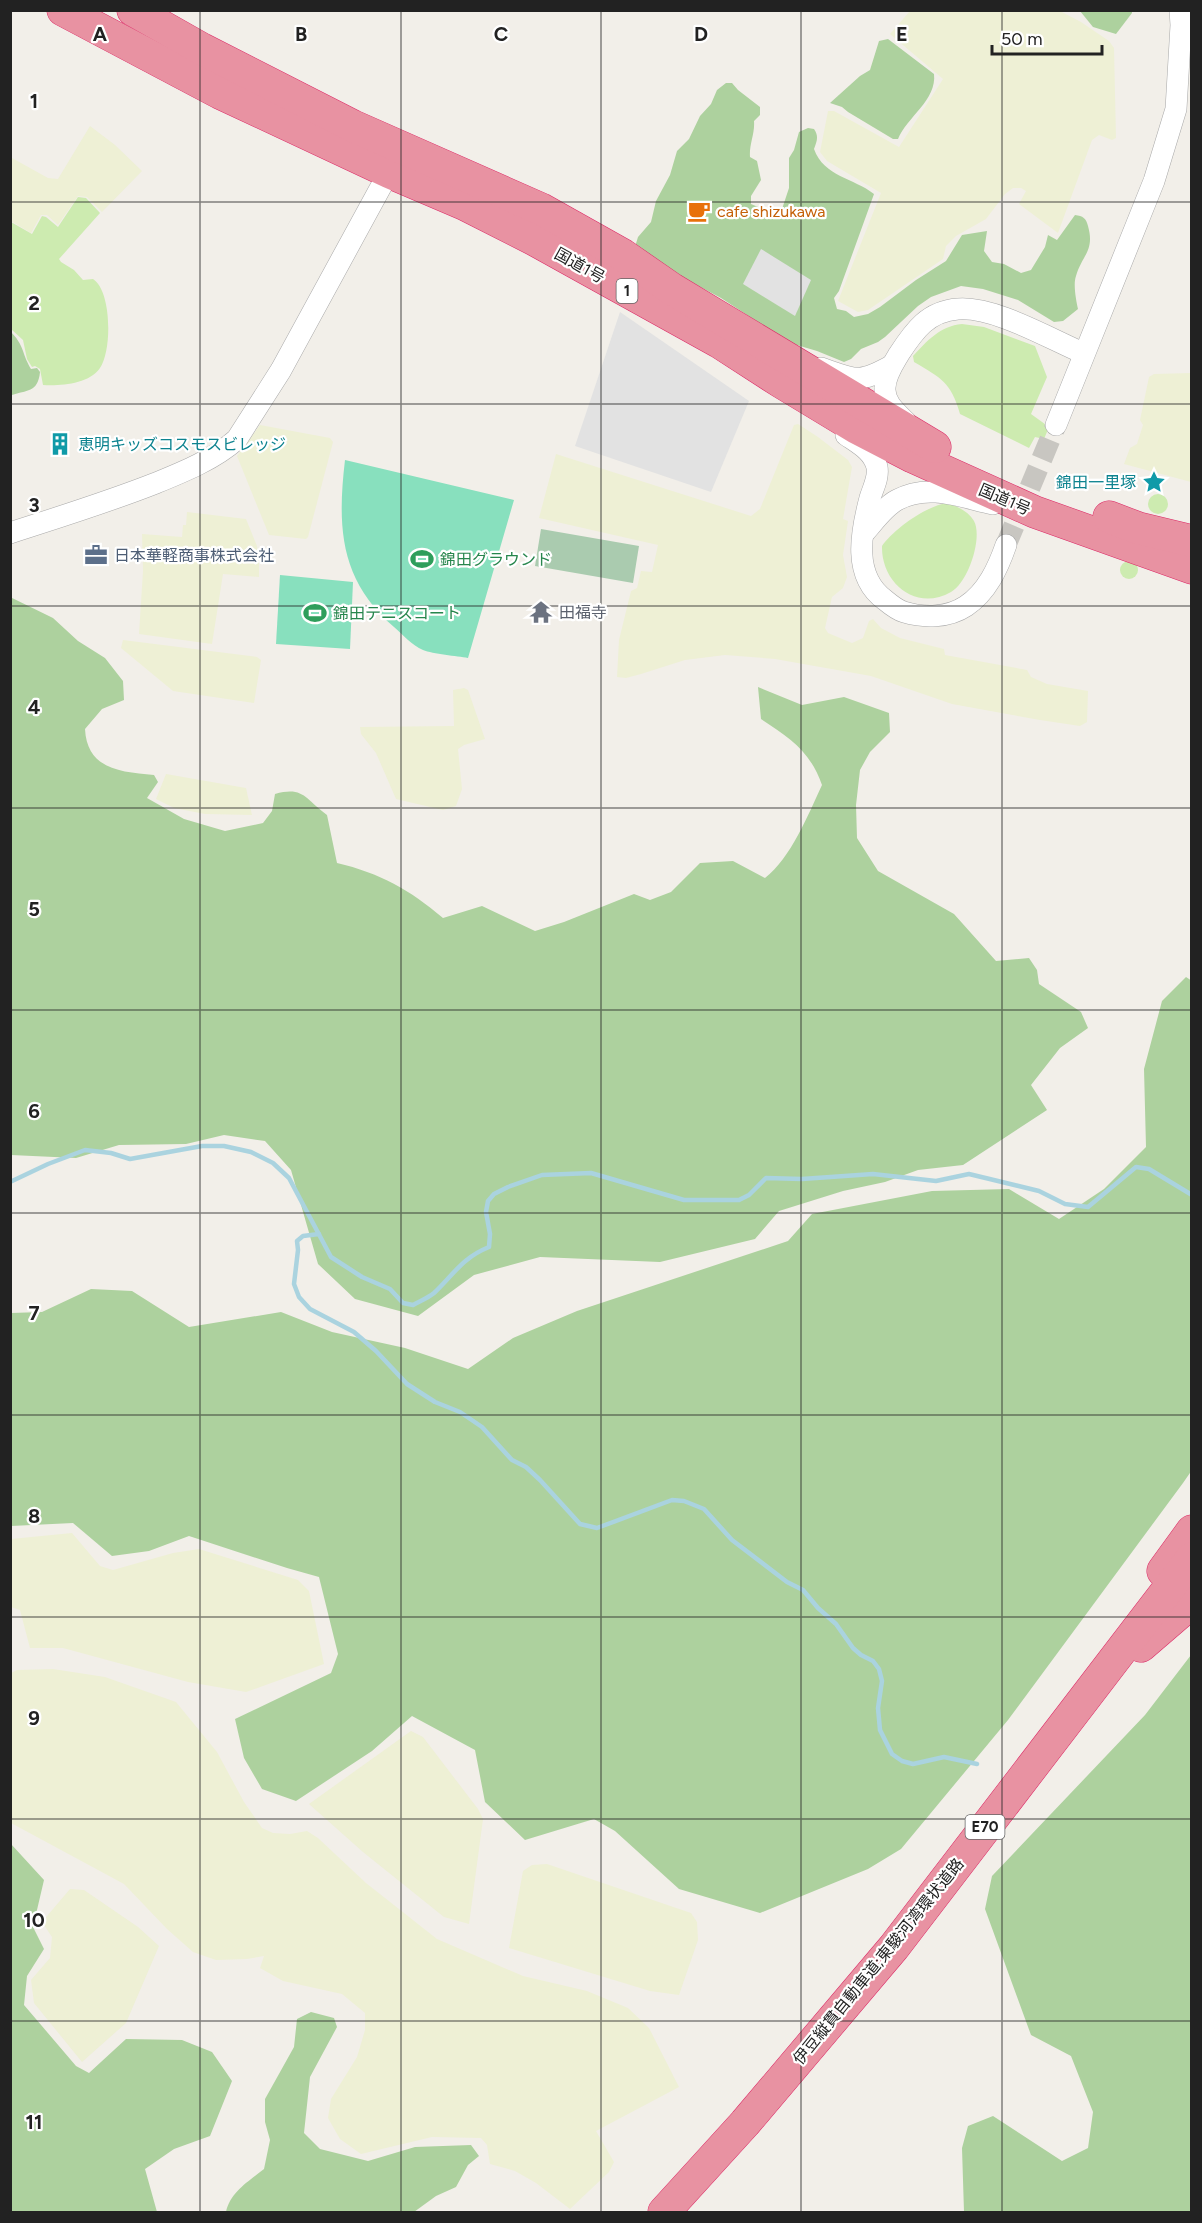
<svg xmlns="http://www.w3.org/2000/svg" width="1202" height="2223" font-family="Figtree,'Noto Sans JP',sans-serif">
<rect width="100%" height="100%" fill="#f2efe9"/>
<g fill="#eef0d5">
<path d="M 910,11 L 1060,11 L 1081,22 L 1109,41 L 1114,48 L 1116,138 L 1112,140 L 1099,135 L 1092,140 L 1058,233 L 1019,204 L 1026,191 L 1021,188 L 1013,188 L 1005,194 L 986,219 L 956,236 L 946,246 L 943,259 L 868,310 L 858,312 L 838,301 L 881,193 L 827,161 L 820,152 L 828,111 L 834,111 L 899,147 L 943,79 L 890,34 Z"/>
<path d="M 90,126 L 115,145 L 142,171 L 102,212 L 87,197 L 78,196 L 58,225 L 47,215 L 41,215 L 31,233 L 11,221 L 12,158 L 48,178 L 58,179 Z"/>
<path d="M 1191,373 L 1191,482 L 1124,464 L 1130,448 L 1137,444 L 1143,425 L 1140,420 L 1149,377 L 1154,374 Z"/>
<path d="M 798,424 L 818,437 L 848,460 L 852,467 L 843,519 L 848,521 L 843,555 L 847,577 L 843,588 L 832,597 L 825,628 L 828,633 L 852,643 L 863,638 L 869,621 L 873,619 L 881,628 L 900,638 L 944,649 L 945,655 L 1027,670 L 1031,677 L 1047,684 L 1088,691 L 1087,722 L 1080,726 L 1040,720 L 952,704 L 871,676 L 775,659 L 725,655 L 685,660 L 641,674 L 626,678 L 617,677 L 619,640 L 631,591 L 637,588 L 641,571 L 652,572 L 658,545 L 539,518 L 556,454 L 751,516 L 760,509 L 794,425 Z"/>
<path d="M 260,425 L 330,438 L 333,442 L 308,537 L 306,539 L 269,535 L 237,456 Z"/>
<path d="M 187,512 L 246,519 L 257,546 L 259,559 L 259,577 L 223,574 L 212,644 L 139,634 L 143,571 L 142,534 L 182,537 L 183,525 L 186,525 Z"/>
<path d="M 123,640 L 257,657 L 261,660 L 254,703 L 173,691 L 121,648 Z"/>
<path d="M 464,688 L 468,690 L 485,739 L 464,745 L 458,749 L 462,789 L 456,806 L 443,810 L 396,799 L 376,753 L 361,734 L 360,727 L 454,726 L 453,690 Z"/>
<path d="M 166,774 L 246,788 L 252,815 L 205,814 L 174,808 L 156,799 Z"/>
<path d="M 72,1533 L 100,1566 L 113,1570 L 173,1553 L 199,1549 L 298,1580 L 309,1591 L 324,1664 L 246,1692 L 188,1682 L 63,1648 L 30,1648 L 20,1610 L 11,1607 L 11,1539 Z"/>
<path d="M 53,1669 L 105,1677 L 176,1702 L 217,1752 L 244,1802 L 262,1828 L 273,1833 L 290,1834 L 307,1831 L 318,1838 L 366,1883 L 437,1939 L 523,1976 L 587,1991 L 628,2008 L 649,2028 L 679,2087 L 596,2131 L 614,2162 L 609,2172 L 570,2209 L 536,2183 L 515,2171 L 490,2164 L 487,2145 L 481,2138 L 432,2137 L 361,2154 L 340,2139 L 328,2118 L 331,2099 L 357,2057 L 365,2030 L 365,2013 L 342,1994 L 283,1981 L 260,1968 L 264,1956 L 247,1959 L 216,1960 L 193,1952 L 167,1929 L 124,1884 L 11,1823 L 11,1673 L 17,1670 Z"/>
<path d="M 411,1731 L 423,1737 L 478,1809 L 483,1819 L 469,1924 L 444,1917 L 363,1852 L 309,1804 Z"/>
<path d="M 547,1864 L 691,1913 L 697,1922 L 698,1940 L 679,1995 L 650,1991 L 509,1948 L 523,1871 L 532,1865 Z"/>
<path d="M 70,1889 L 84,1890 L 138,1927 L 159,1946 L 126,2023 L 82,2062 L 34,2003 L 31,1980 L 50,1958 L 52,1937 L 42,1922 Z"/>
</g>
<g fill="#cdebb0">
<path d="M 78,197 L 86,198 L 100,213 L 59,259 L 61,262 L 74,270 L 83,280 L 93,279 C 112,291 112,351 100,368 C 89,384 61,386 43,385 L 40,369 L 35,366 L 32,367 L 27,359 L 23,340 L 11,329 L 11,222 L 32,234 L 42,216 L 46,217 L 58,227 Z"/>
<path d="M 962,324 L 984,327 L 1035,346 L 1047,377 L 1031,414 L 1049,427 L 1044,439 L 1035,437 L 1029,448 L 960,414 C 951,382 941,378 914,362 L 913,356 C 927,341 940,326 962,324 Z"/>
<circle cx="1158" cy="504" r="10"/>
<path d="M 948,503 C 958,507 968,511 974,521 C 983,538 968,583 951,592 C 916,612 881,583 882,546 C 894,529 927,505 948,503 Z"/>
<circle cx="1129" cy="570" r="9"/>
</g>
<g fill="#add19e">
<path d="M 1132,11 L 1132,13 L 1116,34 L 1093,27 L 1080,11 Z"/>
<path d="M 888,39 L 934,74 C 937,100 907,117 898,139 L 893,139 L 848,112 L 842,107 L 830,103 L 860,76 L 870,70 L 879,41 Z"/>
<path d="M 726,83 L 732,83 L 738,90 L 760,107 L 760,115 L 754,121 C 755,134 749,144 750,157 L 757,161 L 761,180 L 751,196 L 751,204 L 775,214 L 782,209 L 789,188 L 789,158 L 794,150 L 799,132 L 808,128 L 814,129 C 819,136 817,141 814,149 C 824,177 854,178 874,194 L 839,291 L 834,298 L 837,309 L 846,311 L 854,317 L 868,314 L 880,307 L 916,280 L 946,261 L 962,235 L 987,231 L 984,251 L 992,262 L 1004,264 L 1021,273 L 1031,270 L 1045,247 L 1048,235 L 1057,240 L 1075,215 C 1083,216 1086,218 1088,226 C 1095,251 1082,255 1076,276 C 1073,284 1076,300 1078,309 L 1063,321 L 1054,322 L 1018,300 L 983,289 L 961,286 L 931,297 L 918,306 L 885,337 L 878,342 L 861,349 L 851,359 L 844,362 L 817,351 L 790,343 L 721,298 L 676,274 L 656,259 L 634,250 L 638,237 L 651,222 L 656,201 L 670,175 L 677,151 L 689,139 L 700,116 L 711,104 L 717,90 Z"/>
<path d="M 10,331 C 25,346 21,352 31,369 L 37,368 L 40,372 C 38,393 26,390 12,395 Z"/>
<path d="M 10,597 L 53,618 L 78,641 L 105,658 L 123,681 L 124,700 L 102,709 L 85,729 C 87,769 120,772 154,775 L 158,782 L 147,798 L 184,819 L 225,831 L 263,823 L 272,811 L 275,794 C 304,786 305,799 327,815 L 337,863 C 380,873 410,890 443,918 L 482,906 L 535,931 L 564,922 L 634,894 L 650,900 L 671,892 L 700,863 L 733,861 L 765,878 C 791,858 808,815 822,785 C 810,751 790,738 761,719 L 758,687 L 802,705 L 844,697 L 889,713 L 890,732 L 870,752 L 860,770 L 856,805 L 857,838 L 878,871 L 954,914 L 996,961 L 1029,958 L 1037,970 L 1039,984 L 1081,1012 L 1088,1028 L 1060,1048 L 1031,1085 L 1047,1110 L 963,1165 L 918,1170 L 885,1182 L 843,1191 L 779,1211 L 755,1239 L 660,1262 L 540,1257 L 474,1275 L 418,1316 L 355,1299 L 318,1264 L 291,1170 L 265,1141 L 224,1135 L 186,1144 L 119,1145 L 76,1158 L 11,1155 Z"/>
<path d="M 1186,977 L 1192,981 L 1192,1470 L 1183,1483 L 1008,1720 L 901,1849 L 868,1869 L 760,1913 L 679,1889 L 615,1831 L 594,1819 L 525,1840 L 485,1802 L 475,1750 L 412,1716 L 372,1751 L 296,1801 L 262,1789 L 244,1758 L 235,1719 L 331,1673 L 338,1654 L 319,1577 L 287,1568 L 189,1536 L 149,1551 L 112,1556 L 73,1523 L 11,1526 L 11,1313 L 42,1312 L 91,1289 L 132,1291 L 189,1327 L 281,1312 L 332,1332 L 405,1348 L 468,1369 L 513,1338 L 577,1311 L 788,1241 L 812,1214 L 932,1191 L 1009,1189 L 1059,1219 L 1104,1189 L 1146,1147 L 1144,1069 L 1162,1001 Z"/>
<path d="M 1191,1655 L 1191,2212 L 964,2212 L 962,2148 L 968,2126 L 993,2116 L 1062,2161 L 1088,2148 L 1093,2112 L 1071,2056 L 1031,2035 L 985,1909 L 992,1876 L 1145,1715 Z"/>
<path d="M 11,1844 L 44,1880 L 33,1927 L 44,1949 L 27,1976 L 24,2005 L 76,2066 L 89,2073 L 126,2039 L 182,2040 L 212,2052 L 232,2081 L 210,2136 L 174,2149 L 145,2169 L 157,2212 L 11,2212 Z"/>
<path d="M 311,2012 L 334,2018 L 337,2027 L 310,2077 L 304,2133 L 320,2149 L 368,2161 L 415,2147 L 471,2145 L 479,2156 L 468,2165 L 456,2187 L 436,2196 L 414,2212 L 226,2212 C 230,2192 249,2181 264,2169 L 270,2140 L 265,2122 L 265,2099 L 294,2047 L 297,2019 Z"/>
</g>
<path fill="#aacbaf" d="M 541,529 L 639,546 L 633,583 L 535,566 Z"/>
<g fill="#88e0be">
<path d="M 345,460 L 514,500 L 468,658 C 457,656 433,654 423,650 C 412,645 403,635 394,627 C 340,580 337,528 345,460 Z"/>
<path d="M 280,575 L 353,582 L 350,649 L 276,644 Z"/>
</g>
<g fill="#e2e2e2">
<path d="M 761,249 L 811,280 L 795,316 L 743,284 Z"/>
<path d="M 620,312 L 749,401 L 711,492 L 575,446 Z"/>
</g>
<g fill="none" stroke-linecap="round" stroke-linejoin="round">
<g stroke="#aad3df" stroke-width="4.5">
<path d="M 10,1182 L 48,1164 L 85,1150 L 111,1153 L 130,1159 L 202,1146 L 224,1146 L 251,1152 L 273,1163 L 289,1178 L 331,1257 L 362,1277 L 390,1289 L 403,1303 L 413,1305 C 420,1301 428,1298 434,1293 C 454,1274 462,1258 489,1247 L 490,1234 L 486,1212 L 488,1201 L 494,1194 L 508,1187 L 542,1175 L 591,1173 L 684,1200 L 739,1200 L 749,1195 L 766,1178 L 802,1179 L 873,1174 L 936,1181 L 969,1174 L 1039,1191 L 1065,1204 L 1088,1207 L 1136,1167 L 1149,1169 L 1192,1195"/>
<path d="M 319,1234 L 303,1236 L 297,1241 L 298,1250 L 294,1284 L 299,1297 L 310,1309 L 354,1332 L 376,1351 L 407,1384 L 435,1402 L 460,1412 L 482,1427 L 512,1460 L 526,1467 L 540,1480 L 580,1524 L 597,1528 L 672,1500 L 684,1501 L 704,1509 L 732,1540 L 787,1582 L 803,1590 L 818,1608 L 836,1624 L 853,1648 L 861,1655 L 873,1661 L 879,1669 L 882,1681 L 878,1708 L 880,1730 L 892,1754 L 902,1761 L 913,1764 L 944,1757 L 977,1764"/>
</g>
<path stroke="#c8c6c1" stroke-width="21" stroke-dasharray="21 10" stroke-linecap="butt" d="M 1006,545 L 1056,425"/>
<g stroke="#a9a9a9" stroke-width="22">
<g id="minor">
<path d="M 821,368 C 856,380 858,384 891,366"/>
<path d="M 906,422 C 897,413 884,403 885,388 C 885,376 893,364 899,354 C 914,331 928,311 958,309 C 994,306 1050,339 1083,353"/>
<path d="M 1056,425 L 1154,181 L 1176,109 L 1181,25 L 1180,10"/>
<path d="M 846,435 C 859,444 873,451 877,467 C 879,478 873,488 870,498 C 861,532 852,576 885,600 C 891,605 897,610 904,612 C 924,618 948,618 966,606 C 987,592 998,568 1006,545"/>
<path d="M 10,533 C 59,517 108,502 156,483 C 183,472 215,459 237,439 L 281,370 L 389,172 L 394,161"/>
<path d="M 864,533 C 874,522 884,507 897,500 C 928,483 961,497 993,504"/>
</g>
</g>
<g stroke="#dc2a67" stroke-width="33">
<g id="highway">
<path d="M 63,10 L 220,93 L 389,172 L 464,204 L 535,240 L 719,342 L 781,382 L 857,428 L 913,457 L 1035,512 L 1192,568"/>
<path d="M 133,10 L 202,49 L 353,126 L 541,209 L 623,255 L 672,289 L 935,447"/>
<path d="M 1109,517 L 1138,528 L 1192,541"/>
<path d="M 1163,1571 L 1192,1531"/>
<path d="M 1141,1646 L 1192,1602"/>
<path d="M 664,2212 L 745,2123 L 894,1947 L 1192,1558"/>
</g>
</g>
<use href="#minor" stroke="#fff" stroke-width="21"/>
<use href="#highway" stroke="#e892a2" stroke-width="32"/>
</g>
<path fill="none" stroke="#222" stroke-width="1.5" stroke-opacity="0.55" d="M 200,10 L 200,2212M 401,10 L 401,2212M 601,10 L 601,2212M 801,10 L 801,2212M 1002,10 L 1002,2212M 10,202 L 1192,202M 10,404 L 1192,404M 10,606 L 1192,606M 10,808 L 1192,808M 10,1010 L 1192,1010M 10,1213 L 1192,1213M 10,1415 L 1192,1415M 10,1617 L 1192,1617M 10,1819 L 1192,1819M 10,2021 L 1192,2021"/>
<defs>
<g id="cafe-bare" transform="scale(1.8)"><path d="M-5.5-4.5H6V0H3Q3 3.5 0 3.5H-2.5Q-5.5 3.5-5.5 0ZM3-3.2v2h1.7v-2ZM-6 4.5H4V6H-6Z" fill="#e8710a" stroke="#fff" stroke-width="2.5" paint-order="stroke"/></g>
<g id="building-bare" transform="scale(1.8)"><path d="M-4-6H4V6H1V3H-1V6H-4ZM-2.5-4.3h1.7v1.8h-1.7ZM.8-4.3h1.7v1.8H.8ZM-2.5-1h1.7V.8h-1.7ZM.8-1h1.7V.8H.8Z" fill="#0f9aa8" stroke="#fff" stroke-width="2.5" paint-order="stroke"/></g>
<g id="sight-bare" transform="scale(1.8)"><path d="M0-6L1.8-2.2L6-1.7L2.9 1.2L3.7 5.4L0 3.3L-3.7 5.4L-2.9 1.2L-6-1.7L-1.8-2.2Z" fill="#0f9aa8" stroke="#fff" stroke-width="2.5" paint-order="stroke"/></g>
<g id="office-bare" transform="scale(1.8)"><path d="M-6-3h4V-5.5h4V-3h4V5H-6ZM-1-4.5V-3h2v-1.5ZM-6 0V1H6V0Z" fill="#5c6f8a" stroke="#fff" stroke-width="2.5" paint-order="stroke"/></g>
<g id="stadium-bare" transform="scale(1.8)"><path d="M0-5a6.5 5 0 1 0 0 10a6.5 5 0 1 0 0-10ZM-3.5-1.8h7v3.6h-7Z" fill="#2e9e5b" stroke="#fff" stroke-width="2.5" paint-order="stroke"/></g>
<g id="temple-bare" transform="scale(1.8)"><path d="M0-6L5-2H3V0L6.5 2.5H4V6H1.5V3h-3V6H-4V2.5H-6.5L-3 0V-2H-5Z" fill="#6b7280" stroke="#fff" stroke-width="2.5" paint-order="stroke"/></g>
</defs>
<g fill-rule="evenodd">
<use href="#cafe-bare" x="699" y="211"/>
<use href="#building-bare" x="60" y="444"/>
<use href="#sight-bare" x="1154" y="482"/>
<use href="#office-bare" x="96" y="555"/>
<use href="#stadium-bare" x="422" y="559"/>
<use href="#temple-bare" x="541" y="612"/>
<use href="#stadium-bare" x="315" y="613"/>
</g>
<g text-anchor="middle" stroke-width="4.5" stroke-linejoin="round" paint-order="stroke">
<g fill="#fff" stroke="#646464" stroke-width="1.5">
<rect x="616.5" y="279" width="21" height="24" rx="4.5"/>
<rect x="965.5" y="1815" width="39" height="24" rx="4.5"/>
</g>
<g font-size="15" font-weight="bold" fill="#222">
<text x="627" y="296">1</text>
<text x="985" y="1832">E70</text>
</g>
<g font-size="16" fill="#c56008" stroke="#fff" text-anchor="start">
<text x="717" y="217">cafe shizukawa</text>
</g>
<g font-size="16" fill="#222" stroke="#fff">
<text transform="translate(580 265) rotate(29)" y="6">国道1号</text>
<text transform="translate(1005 499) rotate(23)" y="6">国道1号</text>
<text transform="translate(878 1961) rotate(-51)" y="6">伊豆縦貫自動車道;東駿河湾環状道路</text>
</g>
<g font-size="16" fill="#0d838f" stroke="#fff" text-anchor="start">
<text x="78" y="450">恵明キッズコスモスビレッジ</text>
<text x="1136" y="488" text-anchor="end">錦田一里塚</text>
</g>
<g font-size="16" fill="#4e5e75" stroke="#fff" text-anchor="start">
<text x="114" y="561">日本華軽商事株式会社</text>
</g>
<g font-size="16" fill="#27864d" stroke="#fff" text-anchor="start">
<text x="440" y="565">錦田グラウンド</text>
<text x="333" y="619">錦田テニスコート</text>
</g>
<g font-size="16" fill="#5b616d" stroke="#fff" text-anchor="start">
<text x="559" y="618">田福寺</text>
</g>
</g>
<g font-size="20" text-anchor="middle" font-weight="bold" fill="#222" stroke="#fff" stroke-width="4.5" stroke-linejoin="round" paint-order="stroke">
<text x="100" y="41">A</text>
<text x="301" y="41">B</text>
<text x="501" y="41">C</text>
<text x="701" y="41">D</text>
<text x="902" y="41">E</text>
<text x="34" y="108">1</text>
<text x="34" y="310">2</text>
<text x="34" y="512">3</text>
<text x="34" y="714">4</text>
<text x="34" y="916">5</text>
<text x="34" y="1118">6</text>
<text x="34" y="1320">7</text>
<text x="34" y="1523">8</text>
<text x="34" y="1725">9</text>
<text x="34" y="1927">10</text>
<text x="34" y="2129">11</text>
</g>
<rect width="1202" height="2223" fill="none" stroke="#222222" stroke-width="24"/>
<path d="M992 45v9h110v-9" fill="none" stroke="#222222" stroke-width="3"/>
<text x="1001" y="45" font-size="18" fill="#222222" stroke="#ffffff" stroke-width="4.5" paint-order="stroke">50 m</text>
</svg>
